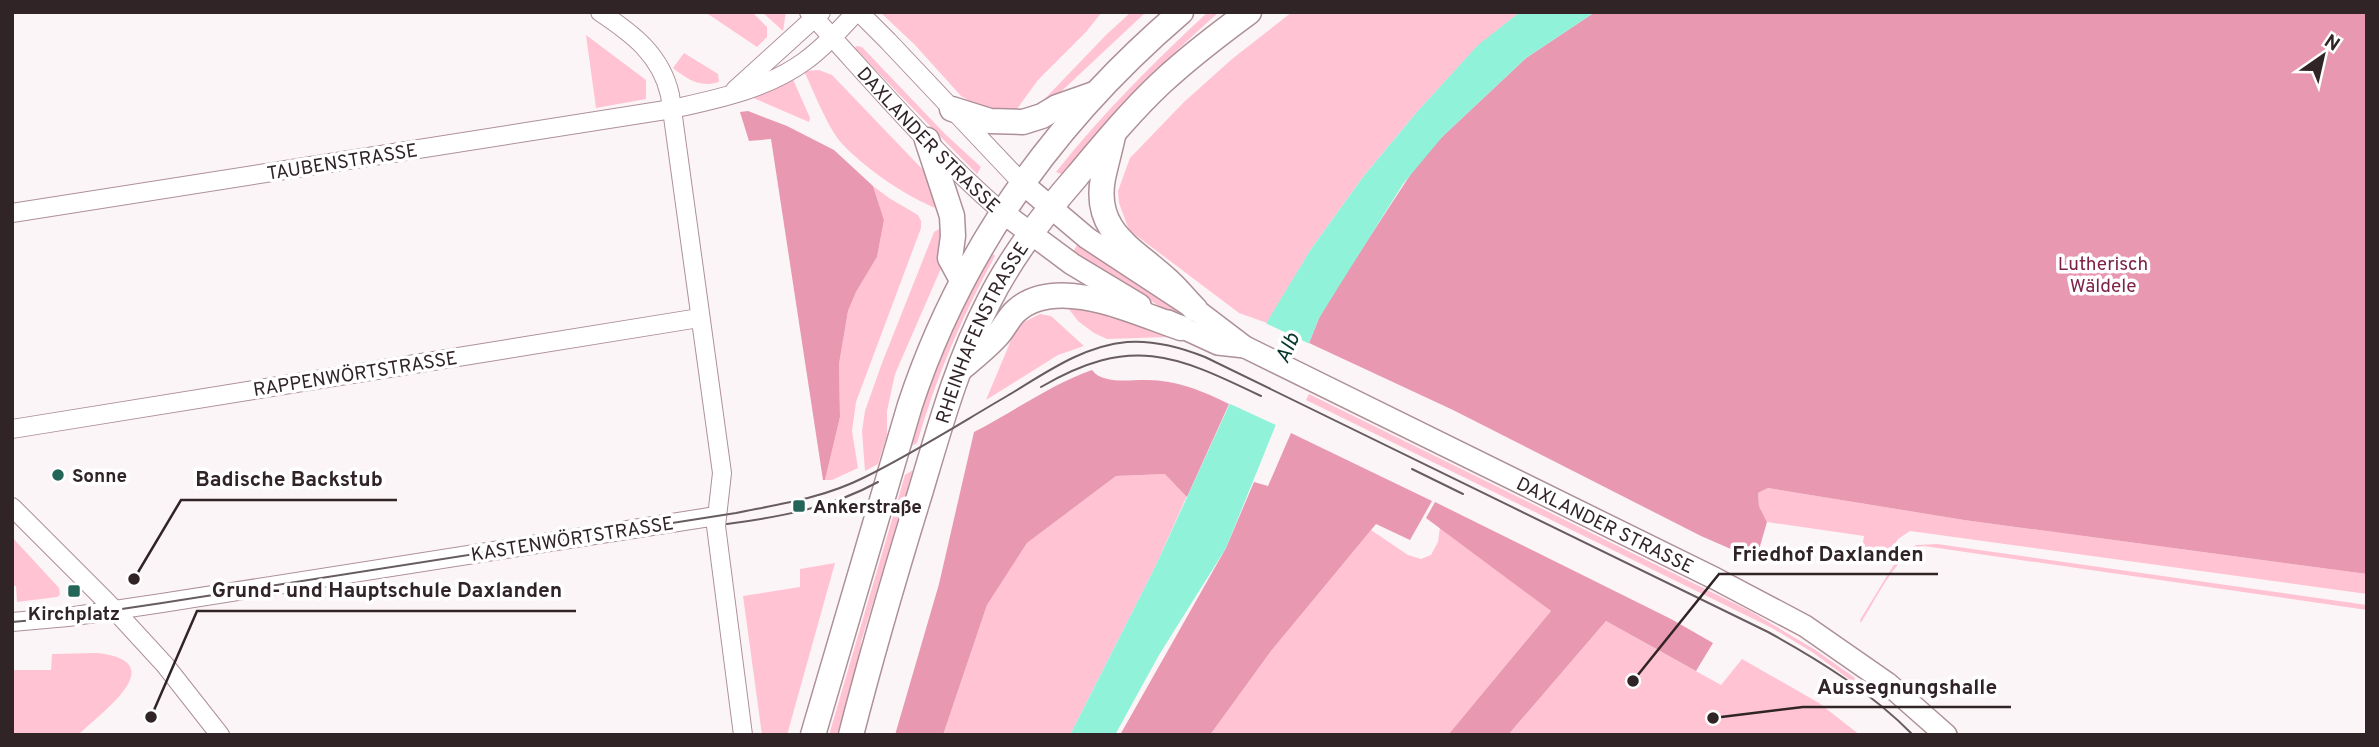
<svg xmlns="http://www.w3.org/2000/svg" width="2379" height="747" font-family="Overpass,sans-serif">
<rect width="100%" height="100%" fill="#fcf5f7"/>
<g fill="#ffc3d4">
<path d="M 705,12 L 752,12 L 767,27 L 767,37 L 757,47 Z"/>
<path d="M 762,12 L 786,12 L 783,31 Z"/>
<path d="M 880,12 L 1102,12 L 1086,32 L 1038,80 L 1014,113 L 985,110 L 961,96 L 915,45 Z"/>
<path d="M 1131,12 L 1146,12 L 1051,101 L 1036,108 L 1106,35 Z"/>
<path d="M 1208,12 L 1219,12 C 1162,62 1110,115 1064,175 L 1056,172 C 1102,114 1154,62 1208,12 Z"/>
<path d="M 1292,12 L 1520,12 L 1478,46 L 1416,113 L 1363,177 L 1311,249 L 1267,323 L 1239,313 L 1129,230 L 1119,203 L 1118,191 L 1130,158 L 1184,102 L 1232,59 Z"/>
<path d="M 586,35 L 646,80 L 646,99 L 596,108 Z"/>
<path d="M 857,46 L 862,47 L 945,134 L 981,167 L 977,174 L 856,50 L 855,47 Z"/>
<path d="M 684,53 L 718,74 L 719,82 C 700,88 687,79 673,68 Z"/>
<path d="M 819,70 L 832,75 L 926,173 L 945,211 C 914,203 859,165 838,139 C 825,121 814,92 804,71 Z"/>
<path d="M 792,77 L 810,118 L 809,122 L 751,97 Z"/>
<path d="M 873,186 L 889,198 L 918,215 L 921,221 L 921,228 L 856,402 L 852,431 L 858,468 L 832,480 L 825,480 L 840,417 L 839,364 L 848,311 L 856,292 L 877,257 L 884,220 Z"/>
<path d="M 941,228 L 942,266 L 895,374 L 887,411 L 887,435 L 878,464 L 865,471 L 862,431 L 865,411 L 882,363 L 934,232 Z"/>
<path d="M 1077,245 L 1177,311 L 1178,314 L 1175,316 L 1073,252 Z"/>
<path d="M 990,251 L 995,256 C 962,316 936,377 917,443 L 909,447 L 935,366 Z"/>
<path d="M 1083,305 L 1168,337 L 1107,339 L 1094,333 L 1078,321 L 1068,308 Z"/>
<path d="M 1040,314 L 1051,316 L 1084,346 L 1058,355 L 986,400 L 1014,333 L 1020,324 Z"/>
<path d="M 1309,394 L 1750,611 L 1814,649 L 1855,678 L 1853,682 L 1812,652 L 1772,628 L 1306,400 Z"/>
<path d="M 913,470 L 861,642 L 856,681 L 842,735 L 829,735 L 905,475 Z"/>
<path d="M 1165,474 L 1193,482 L 1156,565 L 1070,735 L 943,735 L 987,605 L 1027,543 L 1116,476 Z"/>
<path d="M 1768,488 L 1964,520 L 2367,574 L 2367,594 L 1910,531 L 1898,539 L 1882,564 L 1860,561 L 1864,536 L 1767,522 L 1759,506 L 1758,493 Z"/>
<path d="M 1440,527 L 1551,611 L 1448,735 L 1210,735 L 1271,651 L 1371,530 L 1408,555 L 1421,559 L 1431,555 L 1438,542 Z"/>
<path d="M 12,537 L 59,588 L 60,595 L 57,597 L 17,602 L 16,586 L 12,585 Z"/>
<path d="M 1937,544 L 2367,605 L 2367,610 L 1924,546 C 1900,548 1874,603 1861,623 L 1860,620 L 1901,553 L 1916,545 Z"/>
<path d="M 835,563 L 787,735 L 762,735 L 743,596 L 800,587 L 800,569 Z"/>
<path d="M 1606,621 L 1721,685 L 1742,659 L 1819,703 L 1860,735 L 1508,735 Z"/>
<path d="M 98,653 C 173,662 102,712 78,735 L 12,735 L 12,670 L 51,670 L 52,654 Z"/>
</g>
<g fill="#e898b1">
<path d="M 1595,12 L 2367,12 L 2367,574 L 1964,520 L 1768,488 L 1758,493 L 1759,506 L 1767,522 L 1756,560 L 1701,536 L 1453,410 L 1309,343 L 1319,318 L 1341,281 L 1418,163 L 1443,136 L 1526,58 Z"/>
<path d="M 748,111 L 787,126 L 834,150 L 873,186 L 884,220 L 877,257 L 856,292 L 848,311 L 839,364 L 840,417 L 825,480 L 823,480 L 771,139 L 749,141 L 740,112 Z"/>
<path d="M 1092,370 C 1102,384 1128,380 1144,380 C 1173,379 1204,391 1229,404 L 1187,497 L 1165,474 L 1116,476 L 1027,543 L 987,605 L 943,735 L 895,735 L 939,584 L 974,432 C 1013,412 1050,385 1092,370 Z"/>
<path d="M 1291,433 L 1432,501 L 1410,540 L 1376,524 L 1271,651 L 1210,735 L 1120,735 L 1226,548 L 1254,482 L 1268,486 Z"/>
<path d="M 1435,502 L 1671,619 L 1713,643 L 1696,671 L 1606,621 L 1508,735 L 1448,735 L 1551,611 L 1426,518 Z"/>
</g>
<path fill="#90f3d9" d="M 1520,12 L 1595,12 L 1526,58 L 1443,136 L 1403,184 L 1319,318 L 1226,548 L 1159,655 L 1115,735 L 1070,735 L 1156,565 L 1268,320 L 1311,249 L 1363,177 L 1416,113 L 1478,45 Z"/>
<path fill="#fcf5f7" d="M 1263,322 L 1312,345 L 1280,427 L 1226,402 Z"/>
<g fill="none" stroke-linecap="round" stroke-linejoin="round">
<g stroke="#ad9098" stroke-width="20">
<g id="minor">
<path d="M 600,12 C 633,34 661,55 670,95 L 722,473 L 716,526 L 743,735"/>
<path id="s1" d="M 809,12 C 872,80 932,152 1002,212"/>
<path d="M 859,12 L 888,41 L 1022,183"/>
<path d="M 735,90 L 821,12"/>
<path d="M 12,213 L 672,109 C 717,99 767,89 805,61 C 824,47 840,30 856,12"/>
<path d="M 12,429 L 699,318"/>
<path d="M 12,507 L 108,603 L 165,665 L 220,735"/>
<path d="M 12,622 L 68,617 L 162,603 L 716,516"/>
</g>
</g>
<g stroke="#ad9098" stroke-width="24">
<g id="tertiary">
<path id="s2" d="M 1022,183 L 1087,238 L 1195,309 L 1245,347 L 1716,579 L 1805,626 L 1887,683 L 1946,735"/>
<path d="M 1002,212 L 1072,264 L 1140,305"/>
<path d="M 1168,321 L 1218,344 L 1245,347"/>
</g>
</g>
<g stroke="#ad9098" stroke-width="27">
<g id="secondary">
<path d="M 952,109 L 990,121 L 1023,122 L 1042,116 L 1057,107 L 1094,94"/>
<path d="M 1113,136 C 1110,150 1106,164 1103,178 C 1093,231 1132,248 1165,278 C 1176,287 1185,299 1195,309"/>
<path d="M 927,140 L 952,216 L 953,236 L 950,258 L 962,280"/>
<path d="M 960,369 C 972,359 985,349 996,337 C 1004,329 1008,318 1016,311 C 1057,274 1136,313 1181,328"/>
<path d="M 813,735 L 910,405 C 962,248 1056,119 1181,12"/>
<path id="s3" d="M 851,735 C 872,653 896,571 921,490 C 940,426 958,361 989,301 C 1012,255 1043,215 1077,176 C 1104,144 1131,111 1162,82 C 1190,56 1219,34 1249,12"/>
</g>
</g>
<use href="#minor" stroke="#fff" stroke-width="18"/>
<use href="#tertiary" stroke="#fff" stroke-width="21"/>
<use href="#secondary" stroke="#fff" stroke-width="24"/>
<g stroke="#675c5f" stroke-width="2">
<path d="M 1041,387 C 1131,335 1174,354 1261,396"/>
<path d="M 1412,469 L 1463,494"/>
<path d="M 727,524 C 779,517 831,508 878,482"/>
<path d="M 12,622 L 68,617 L 162,603 L 736,513 C 780,504 823,498 863,478 C 912,454 959,424 1007,396 C 1044,374 1082,346 1127,342 C 1155,340 1180,347 1205,357 L 1768,632 C 1819,660 1872,693 1913,735"/>
</g>
</g>
<g fill="#236657" stroke="#fff" stroke-width="2.5">
<circle cx="58" cy="475" r="7"/>
<rect x="792" y="499" width="14" height="14" rx="3.5"/>
<rect x="67" y="584" width="14" height="14" rx="3.5"/>
</g>
<g text-anchor="middle" stroke-width="7" stroke-linejoin="round" paint-order="stroke">
<g font-size="19" fill="#302427" stroke="#fff">
<text dy="7" stroke="none"><textPath href="#s1" startOffset="175">DAXLANDER STRASSE</textPath></text>
<text transform="translate(342 161) rotate(-9)" y="7">TAUBENSTRASSE</text>
<text dy="7" stroke="none"><textPath href="#s3" startOffset="424">RHEINHAFENSTRASSE</textPath></text>
<text transform="translate(355 373) rotate(-9)" y="7">RAPPENWÖRTSTRASSE</text>
<text dy="7" stroke="none"><textPath href="#s2" startOffset="679">DAXLANDER STRASSE</textPath></text>
<text transform="translate(572 538) rotate(-9)" y="7">KASTENWÖRTSTRASSE</text>
</g>
<g font-size="19" fill="#7e2248" stroke="#fff">
<text x="2103" y="270">Lutherisch<tspan x="2103" dy="22">Wäldele</tspan></text>
</g>
<g font-size="19" font-weight="bold" fill="#302427" stroke="#fff" text-anchor="start">
<text x="72" y="482">Sonne</text>
<text x="813" y="513">Ankerstraße</text>
<text x="74" y="620" text-anchor="middle">Kirchplatz</text>
</g>
<g font-size="21" font-style="italic" fill="#06362c" stroke="#fff">
<text transform="translate(1287 348) rotate(-66)" y="7">Alb</text>
</g>
</g>
<path fill="none" stroke="#302427" stroke-width="2.5" d="M134 579L181 500H397M1633 681L1719 574H1938M151 717L197 611H576M1713 718L1803 707H2011"/>
<g fill="#302427" stroke="#fff" stroke-width="2.5">
<circle cx="134" cy="579" r="7"/>
<circle cx="1633" cy="681" r="7"/>
<circle cx="151" cy="717" r="7"/>
<circle cx="1713" cy="718" r="7"/>
</g>
<g font-size="21" text-anchor="middle" font-weight="bold" fill="#302427" stroke="#fff" stroke-width="7" stroke-linejoin="round" paint-order="stroke">
<text x="289" y="486">Badische Backstub</text>
<text x="1828" y="561">Friedhof Daxlanden</text>
<text x="387" y="597">Grund- und Hauptschule Daxlanden</text>
<text x="1907" y="694">Aussegnungshalle</text>
</g>
<rect width="2379" height="747" fill="none" stroke="#302427" stroke-width="28"/>
<g transform="translate(2323 56) rotate(34)" stroke="#ffffff" stroke-width="5" paint-order="stroke">
<path d="M0-5L12 26L0 18L-12 26Z" fill="#302427"/>
<text y="-10" font-size="19" font-weight="bold" text-anchor="middle" fill="#302427">N</text>
</g>
</svg>
